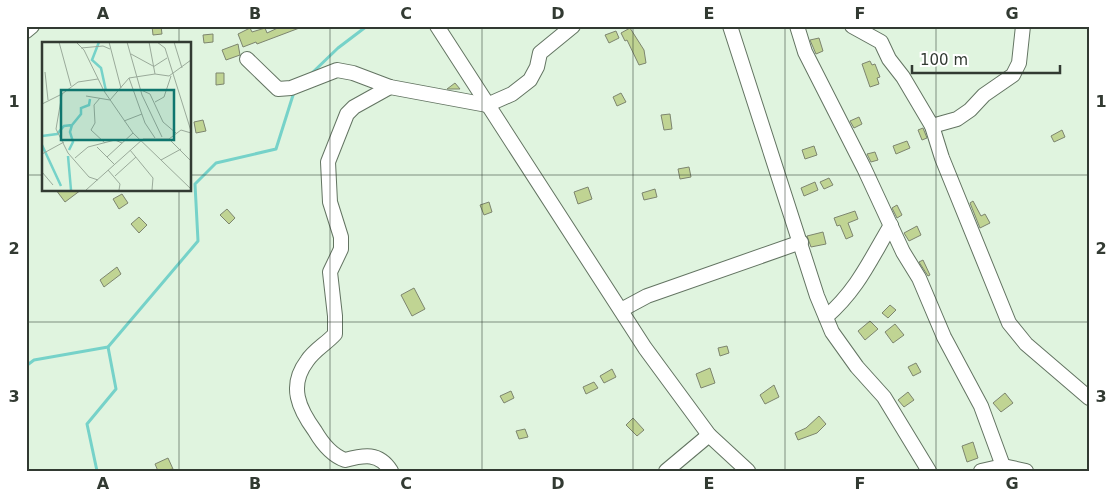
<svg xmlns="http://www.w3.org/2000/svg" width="1115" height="497" font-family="'DejaVu Sans',sans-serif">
<rect width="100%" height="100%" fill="#e0f4df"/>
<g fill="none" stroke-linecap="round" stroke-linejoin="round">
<g stroke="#76d2c9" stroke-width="3">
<path d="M 312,73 L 338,48 L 367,26"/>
<path d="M 26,366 L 34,360 L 108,347 L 198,241 L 195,184 L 216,163 L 276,149 L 294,92"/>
<path d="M 97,471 L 87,424 L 116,389 L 108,347"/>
</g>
</g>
<g fill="#c0d493" stroke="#7d856f">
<path d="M 152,26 L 161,26 L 162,34 L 153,35 Z"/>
<path d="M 282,26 L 302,27 L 257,44 L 256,42 L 243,47 L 238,34 L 250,28 L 252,32 L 265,28 L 267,33 Z"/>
<path d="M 630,28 L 644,50 L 646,63 L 639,65 L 627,40 L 625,41 L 621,33 Z"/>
<path d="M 616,31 L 619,38 L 609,43 L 605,35 Z"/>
<path d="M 213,34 L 213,42 L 204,43 L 203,35 Z"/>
<path d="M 819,38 L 823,51 L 816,54 L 810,40 Z"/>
<path d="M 238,44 L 240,55 L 226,60 L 222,50 Z"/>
<path d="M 870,61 L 872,65 L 875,64 L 880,77 L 877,78 L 879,84 L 870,87 L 862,64 Z"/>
<path d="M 216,73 L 224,73 L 224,84 L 216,85 Z"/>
<path d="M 455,83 L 460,89 L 447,89 Z"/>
<path d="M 621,93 L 626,102 L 617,106 L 613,97 Z"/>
<path d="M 670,114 L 672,129 L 664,130 L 661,115 Z"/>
<path d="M 859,117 L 862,124 L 854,128 L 850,121 Z"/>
<path d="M 203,120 L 206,131 L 196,133 L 194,122 Z"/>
<path d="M 923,128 L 927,138 L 922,140 L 918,130 Z"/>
<path d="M 1062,130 L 1065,137 L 1054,142 L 1051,136 Z"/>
<path d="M 907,141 L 910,148 L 896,154 L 893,146 Z"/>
<path d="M 814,146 L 817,155 L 805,159 L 802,150 Z"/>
<path d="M 875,152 L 878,160 L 871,162 L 867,154 Z"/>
<path d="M 689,167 L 691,177 L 680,179 L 678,169 Z"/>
<path d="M 829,178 L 833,185 L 824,189 L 820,182 Z"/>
<path d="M 815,182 L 818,190 L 804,196 L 801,188 Z"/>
<path d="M 588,187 L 592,199 L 578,204 L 574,192 Z"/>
<path d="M 655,189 L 657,197 L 644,200 L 642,193 Z"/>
<path d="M 56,190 L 81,190 L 65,202 Z"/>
<path d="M 122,194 L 128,203 L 119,209 L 113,199 Z"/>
<path d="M 973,201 L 981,216 L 985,214 L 990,223 L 980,228 L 970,203 Z"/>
<path d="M 489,202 L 492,212 L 484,215 L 480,205 Z"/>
<path d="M 897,205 L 902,215 L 897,218 L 892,208 Z"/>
<path d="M 227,209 L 235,218 L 229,224 L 220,215 Z"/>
<path d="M 855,211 L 858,219 L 848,223 L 853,236 L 846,239 L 840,225 L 837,226 L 834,218 Z"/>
<path d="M 139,217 L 147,225 L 139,233 L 131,224 Z"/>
<path d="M 917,226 L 921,235 L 909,241 L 904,233 Z"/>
<path d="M 823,232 L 826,244 L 811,247 L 807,236 Z"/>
<path d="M 923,260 L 930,275 L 928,276 L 919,262 Z"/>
<path d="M 117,267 L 121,274 L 104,287 L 100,280 Z"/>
<path d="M 414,288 L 425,309 L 412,316 L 401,295 Z"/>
<path d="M 890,305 L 896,310 L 888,318 L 882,313 Z"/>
<path d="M 870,321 L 878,329 L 865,340 L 858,331 Z"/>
<path d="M 895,324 L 904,335 L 893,343 L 885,332 Z"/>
<path d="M 727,346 L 729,353 L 720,356 L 718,348 Z"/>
<path d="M 916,363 L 921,372 L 913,376 L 908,367 Z"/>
<path d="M 710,368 L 715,383 L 701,388 L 696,374 Z"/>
<path d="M 612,369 L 616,377 L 604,383 L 600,376 Z"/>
<path d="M 594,382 L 598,388 L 586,394 L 583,387 Z"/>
<path d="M 774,385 L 779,397 L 765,404 L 760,395 Z"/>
<path d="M 511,391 L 514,398 L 504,403 L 500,396 Z"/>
<path d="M 908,392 L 914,400 L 904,407 L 898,400 Z"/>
<path d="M 1005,393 L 1013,403 L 1001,412 L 993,403 Z"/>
<path d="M 819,416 L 826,424 L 817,433 L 798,440 L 795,433 L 806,428 Z"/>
<path d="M 633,418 L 644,430 L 637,436 L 626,425 Z"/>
<path d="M 525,429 L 528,437 L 519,439 L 516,431 Z"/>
<path d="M 973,442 L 978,458 L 967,462 L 962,446 Z"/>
<path d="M 168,458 L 173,469 L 158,471 L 155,464 Z"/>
</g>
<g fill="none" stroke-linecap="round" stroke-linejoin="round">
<g stroke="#637462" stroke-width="16">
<g id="minor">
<path d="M 437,26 L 645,348 L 709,435 L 748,471"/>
<path d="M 730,26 L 817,296 L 832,332 L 857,367 L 884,397 L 929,471"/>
<path d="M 797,26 L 805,52 L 864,168 L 903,252 L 919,278 L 944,337 L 981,406 L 1003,466"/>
<path d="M 852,26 L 881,42 L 889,59 L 903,77 L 932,126 L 942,158 L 1009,323 L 1026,344 L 1089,398"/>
<path d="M 26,31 L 32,26"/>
<path d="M 247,59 L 278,89 L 291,88 L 337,70 L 353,73 L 390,87 L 487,105 L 512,94 L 530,80 L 537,67 L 540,53 L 573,26"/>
<path d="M 390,87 L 354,107 L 347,114 L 328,162 L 330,202 L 341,237 L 341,249 L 330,272 L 335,316 L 335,334 C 326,344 314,350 307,361 C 288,386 299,409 315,431 C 322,443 331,455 345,460 C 364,455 379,452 391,471"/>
<path d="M 932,126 L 957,119 L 970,110 L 984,95 L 1013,75 L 1019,63 L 1023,26"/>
<path d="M 621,310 L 647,296 L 801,242"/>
<path d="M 826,317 C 858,289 870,260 891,225"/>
<path d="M 666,471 L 709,435"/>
<path d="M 981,471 L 1003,466 L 1026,471"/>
</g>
</g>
<use href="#minor" stroke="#fff" stroke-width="14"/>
</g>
<path fill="none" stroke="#323a32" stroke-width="1" stroke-opacity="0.55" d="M 179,26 L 179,44M 330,26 L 330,471M 482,26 L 482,471M 633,26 L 633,471M 785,26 L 785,471M 936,26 L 936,471M 26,175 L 44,175M 190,175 L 1089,175M 179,190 L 179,471M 26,322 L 1089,322"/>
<g transform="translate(42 42)">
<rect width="149" height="149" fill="#e0f4df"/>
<path fill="none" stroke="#76d2c9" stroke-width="2.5" d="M 57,0 L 50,18 L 59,26 L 64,49M 0,94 L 15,92 L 22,84 L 30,83 L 39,72 L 39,66 L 47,63 L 48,57M 0,103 L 19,144M 27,108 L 31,100 L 28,90 L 30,83M 26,114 L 29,148"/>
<path fill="none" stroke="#9aaa9a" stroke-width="1" d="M 17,0 L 29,44M 34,0 L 42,8 L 62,49 L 91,91 L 149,147M 67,0 L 79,46M 85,0 L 100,53 L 120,95M 107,0 L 113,32M 115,0 L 123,6 L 149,89M 132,0 L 140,26M 39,6 L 61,4 L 68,7M 89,12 L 111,24M 111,25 L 125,16M 3,30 L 6,58M 87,36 L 103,81 L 113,96M 99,48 L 108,52 L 121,80 L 134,91M 44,54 L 68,58 L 87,36 L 113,32 L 127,34 L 149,18M 58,56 L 52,63 L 53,81 L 49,88 L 63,101M 113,60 L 122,55 L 129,34M 0,62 L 20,52M 82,79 L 100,72M 127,97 L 149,119M 55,105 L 72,122M 88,108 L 111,136 L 110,148M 0,112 L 22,100M 65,115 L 91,91M 33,116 L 46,105 L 73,98 L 80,101M 119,118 L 139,107M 66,128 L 78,142 L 77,148M 0,130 L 11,143M 73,134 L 94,115M 56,138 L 47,135 L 26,111 L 14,87 L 20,52 L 36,40 L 56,37M 44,148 L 101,97 L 127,97 L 139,88 L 149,91"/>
<path fill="#0f766e" fill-opacity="0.15" stroke="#0f766e" stroke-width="2.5" d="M 19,48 L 132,48 L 132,98 L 19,98 Z"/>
<rect width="149" height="149" fill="none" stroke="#323a32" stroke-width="2.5"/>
</g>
<rect width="1115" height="497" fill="none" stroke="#ffffff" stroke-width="55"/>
<path d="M912 65v8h148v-8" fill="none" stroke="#323a32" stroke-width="2.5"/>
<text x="920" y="65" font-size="15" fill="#323a32" stroke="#ffffff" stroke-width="4" paint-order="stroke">100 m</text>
<rect x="28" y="28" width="1060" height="442" fill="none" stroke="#323a32" stroke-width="2"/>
<g font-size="16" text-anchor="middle" font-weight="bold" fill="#323a32">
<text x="103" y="19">A</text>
<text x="255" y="19">B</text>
<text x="406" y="19">C</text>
<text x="558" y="19">D</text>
<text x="709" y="19">E</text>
<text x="860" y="19">F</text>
<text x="1012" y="19">G</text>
<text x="14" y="107">1</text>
<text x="1101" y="107">1</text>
<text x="14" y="254">2</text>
<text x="1101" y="254">2</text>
<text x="14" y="402">3</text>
<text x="1101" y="402">3</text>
<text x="103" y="489">A</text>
<text x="255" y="489">B</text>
<text x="406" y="489">C</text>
<text x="558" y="489">D</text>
<text x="709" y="489">E</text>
<text x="860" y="489">F</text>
<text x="1012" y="489">G</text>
</g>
</svg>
